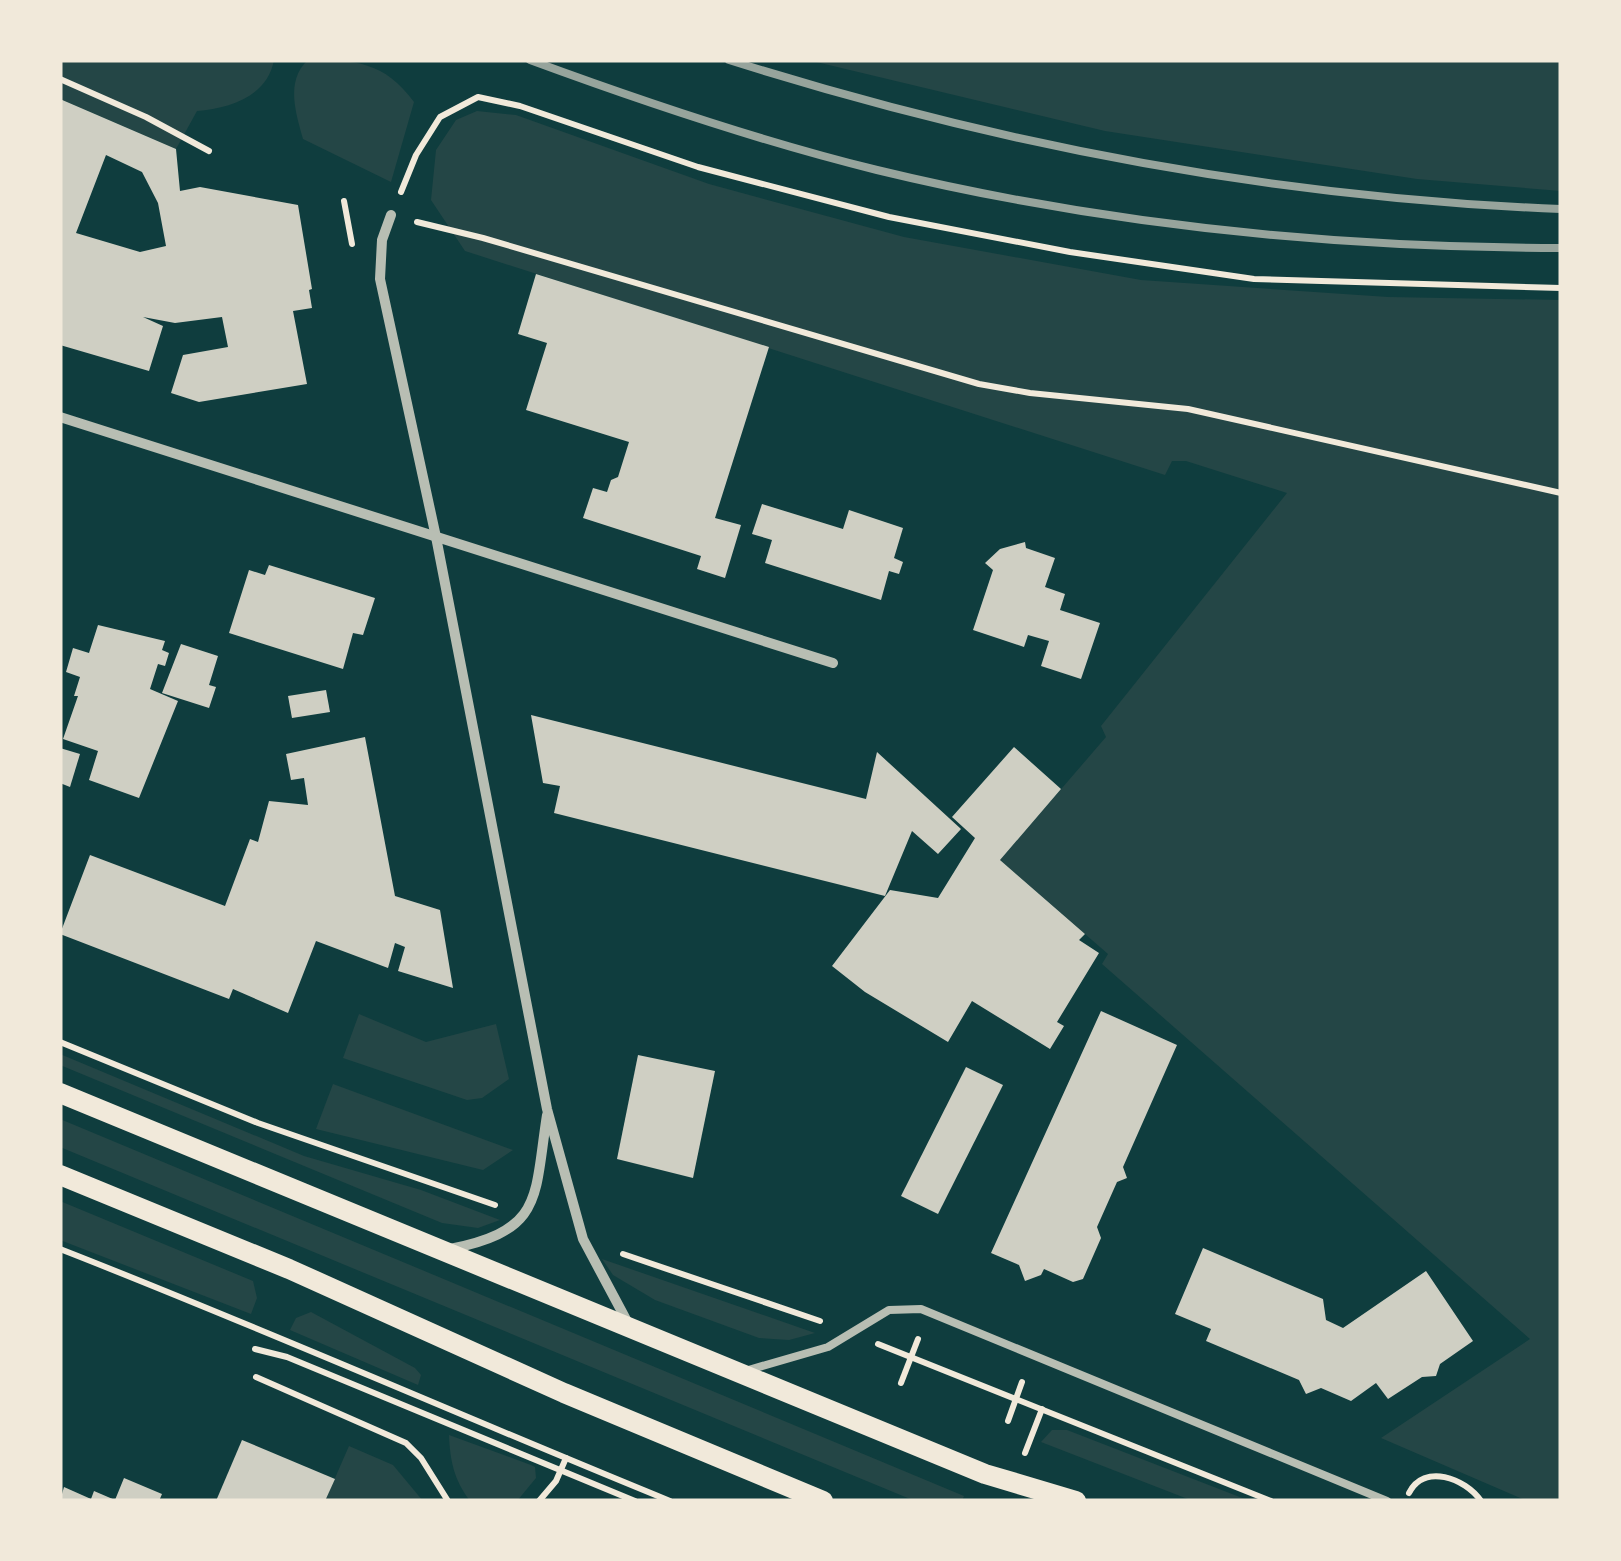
<svg xmlns="http://www.w3.org/2000/svg" width="1621" height="1561" font-family="Karla,sans-serif">
<rect width="100%" height="100%" fill="#0f3d3e"/>
<g fill="#244646">
<path d="M 60,60 L 274,60 C 267,97 230,108 197,111 L 176,149 L 60,99 Z"/>
<path d="M 308,60 C 355,60 384,61 414,102 L 391,182 L 303,139 C 296,113 285,81 308,60 Z"/>
<path d="M 808,60 L 1561,60 L 1561,191 L 1417,179 L 1105,131 Z"/>
<path d="M 477,111 L 516,115 L 709,184 L 904,237 L 1141,280 L 1388,297 L 1561,300 L 1561,1501 L 1527,1501 L 1381,1438 L 1530,1339 L 1102,964 L 1108,954 L 1000,860 L 1106,737 L 1101,726 L 1287,493 L 1186,461 L 1172,461 L 1165,475 L 465,251 L 431,200 L 436,150 L 456,120 Z"/>
<path d="M 359,1014 L 426,1042 L 496,1024 L 509,1079 L 482,1098 L 467,1100 L 343,1058 Z"/>
<path d="M 60,1054 L 304,1156 L 421,1190 L 500,1220 L 478,1228 L 442,1223 L 60,1065 Z"/>
<path d="M 333,1084 L 513,1150 L 483,1170 L 316,1129 Z"/>
<path d="M 60,1119 L 964,1496 L 962,1501 L 915,1501 L 60,1147 Z"/>
<path d="M 60,1201 L 253,1281 L 257,1298 L 251,1314 L 60,1240 Z"/>
<path d="M 602,1259 L 815,1333 L 789,1340 L 759,1338 L 655,1300 L 613,1275 Z"/>
<path d="M 311,1312 L 415,1368 L 421,1375 L 418,1385 L 290,1330 L 296,1318 Z"/>
<path d="M 1052,1430 L 1067,1430 L 1250,1501 L 1193,1501 L 1041,1442 Z"/>
<path d="M 449,1435 L 531,1465 L 535,1467 L 536,1478 L 517,1501 L 470,1501 C 454,1480 450,1461 449,1435 Z"/>
<path d="M 349,1446 L 393,1465 L 423,1501 L 325,1501 Z"/>
</g>
<g fill="#cfcfc3" fill-rule="evenodd">
<path d="M 60,99 L 176,149 L 180,191 L 200,187 L 298,205 L 312,289 L 309,290 L 312,308 L 293,311 L 307,384 L 199,402 L 171,393 L 183,355 L 228,347 L 222,317 L 175,323 L 143,317 L 163,326 L 149,371 L 60,345 ZM 106,155 L 142,172 L 158,203 L 166,246 L 140,252 L 76,233 Z"/>
<path d="M 536,274 L 769,347 L 715,518 L 741,525 L 725,578 L 697,569 L 701,556 L 583,518 L 593,488 L 607,492 L 611,480 L 618,477 L 629,442 L 526,410 L 547,343 L 518,334 Z"/>
<path d="M 762,504 L 843,529 L 849,510 L 903,528 L 894,558 L 903,562 L 899,574 L 889,571 L 881,600 L 765,563 L 772,540 L 752,534 Z"/>
<path d="M 1025,542 L 1026,548 L 1055,558 L 1045,587 L 1065,594 L 1060,610 L 1100,623 L 1081,679 L 1041,666 L 1049,641 L 1028,635 L 1024,647 L 973,630 L 993,570 L 985,563 L 1000,549 Z"/>
<path d="M 269,565 L 375,598 L 363,635 L 353,633 L 343,669 L 229,633 L 249,570 L 265,575 Z"/>
<path d="M 98,625 L 165,641 L 162,650 L 169,653 L 165,666 L 158,664 L 150,689 L 178,701 L 139,798 L 89,780 L 98,751 L 63,739 L 78,696 L 74,696 L 80,677 L 66,672 L 73,648 L 89,653 Z"/>
<path d="M 181,644 L 218,656 L 209,685 L 216,687 L 209,708 L 162,693 Z"/>
<path d="M 326,690 L 330,712 L 292,718 L 288,696 Z"/>
<path d="M 531,715 L 866,799 L 877,752 L 961,829 L 938,854 L 912,831 L 885,896 L 554,813 L 560,786 L 543,783 Z"/>
<path d="M 365,737 L 395,896 L 440,910 L 453,988 L 398,971 L 405,947 L 395,943 L 388,968 L 316,941 L 288,1013 L 233,989 L 229,999 L 60,934 L 90,855 L 225,906 L 250,839 L 258,842 L 269,801 L 308,805 L 304,778 L 291,780 L 286,754 Z"/>
<path d="M 1014,747 L 1061,789 L 1000,860 L 1085,934 L 1079,940 L 1099,953 L 1057,1022 L 1064,1026 L 1050,1049 L 972,1001 L 948,1042 L 865,992 L 832,966 L 890,890 L 938,898 L 975,838 L 952,817 Z"/>
<path d="M 60,748 L 80,754 L 70,787 L 60,783 Z"/>
<path d="M 1101,1011 L 1177,1045 L 1123,1167 L 1127,1178 L 1117,1182 L 1097,1227 L 1101,1238 L 1083,1279 L 1073,1282 L 1044,1269 L 1041,1275 L 1025,1281 L 1019,1265 L 991,1253 Z"/>
<path d="M 638,1055 L 715,1071 L 693,1178 L 617,1159 Z"/>
<path d="M 966,1067 L 1003,1085 L 938,1214 L 901,1196 Z"/>
<path d="M 1203,1248 L 1323,1299 L 1326,1320 L 1343,1328 L 1426,1271 L 1473,1341 L 1440,1364 L 1436,1376 L 1422,1377 L 1388,1399 L 1376,1383 L 1351,1401 L 1321,1388 L 1306,1394 L 1299,1380 L 1206,1341 L 1211,1329 L 1175,1314 Z"/>
<path d="M 242,1440 L 335,1479 L 325,1501 L 216,1501 Z"/>
<path d="M 124,1478 L 162,1494 L 159,1501 L 60,1501 L 64,1487 L 91,1499 L 94,1491 L 115,1500 Z"/>
</g>
<g fill="none" stroke-linecap="round" stroke-linejoin="round">
<g stroke="#f1e9da" stroke-width="6">
<path d="M 60,79 L 146,117 L 209,151"/>
<path d="M 401,192 L 416,155 L 440,117 L 478,97 L 520,106 L 698,167 L 889,217 L 1070,252 L 1254,279 L 1561,288"/>
<path d="M 344,201 L 352,244"/>
<path d="M 417,222 L 483,238 L 979,384 L 1030,393 L 1188,409 L 1561,493"/>
<path d="M 60,1042 L 258,1123 L 495,1205"/>
<path d="M 60,1249 C 265,1329 466,1418 670,1501"/>
<path d="M 623,1254 L 820,1321"/>
<path d="M 878,1344 L 1271,1501"/>
<path d="M 255,1349 L 287,1357 L 635,1501"/>
<path d="M 256,1377 L 406,1443 L 421,1458 L 448,1501"/>
<path d="M 901,1383 L 918,1339"/>
<path d="M 1008,1421 L 1022,1382"/>
<path d="M 1025,1453 L 1042,1409"/>
<path d="M 1409,1493 C 1424,1463 1465,1478 1481,1501"/>
<path d="M 539,1501 L 556,1481 L 566,1458"/>
</g>
<path stroke="#b8beb3" stroke-width="8" d="M 745,1371 L 828,1347 L 889,1310 L 921,1309 L 1387,1501"/>
<g stroke="#b8beb3" stroke-width="10">
<path d="M 391,215 L 382,240 L 380,279 L 436,537 L 547,1109 L 583,1239 L 629,1325"/>
<path d="M 60,417 L 833,663"/>
<path d="M 450,1249 C 544,1230 534,1198 547,1115"/>
</g>
<g stroke="#f1e9da" stroke-width="20">
<path d="M 60,1093 L 985,1474 L 1076,1501"/>
<path d="M 60,1175 L 289,1269 L 564,1393 L 823,1501"/>
</g>
<g stroke="#97a49c" stroke-width="8">
<path d="M 530,60 C 644,102 759,141 877,170 C 1100,224 1331,248 1561,248"/>
<path d="M 729,60 C 998,145 1279,198 1561,209"/>
</g>
</g>
<rect width="1621" height="1561" fill="none" stroke="#f1e9da" stroke-width="125"/>
</svg>
